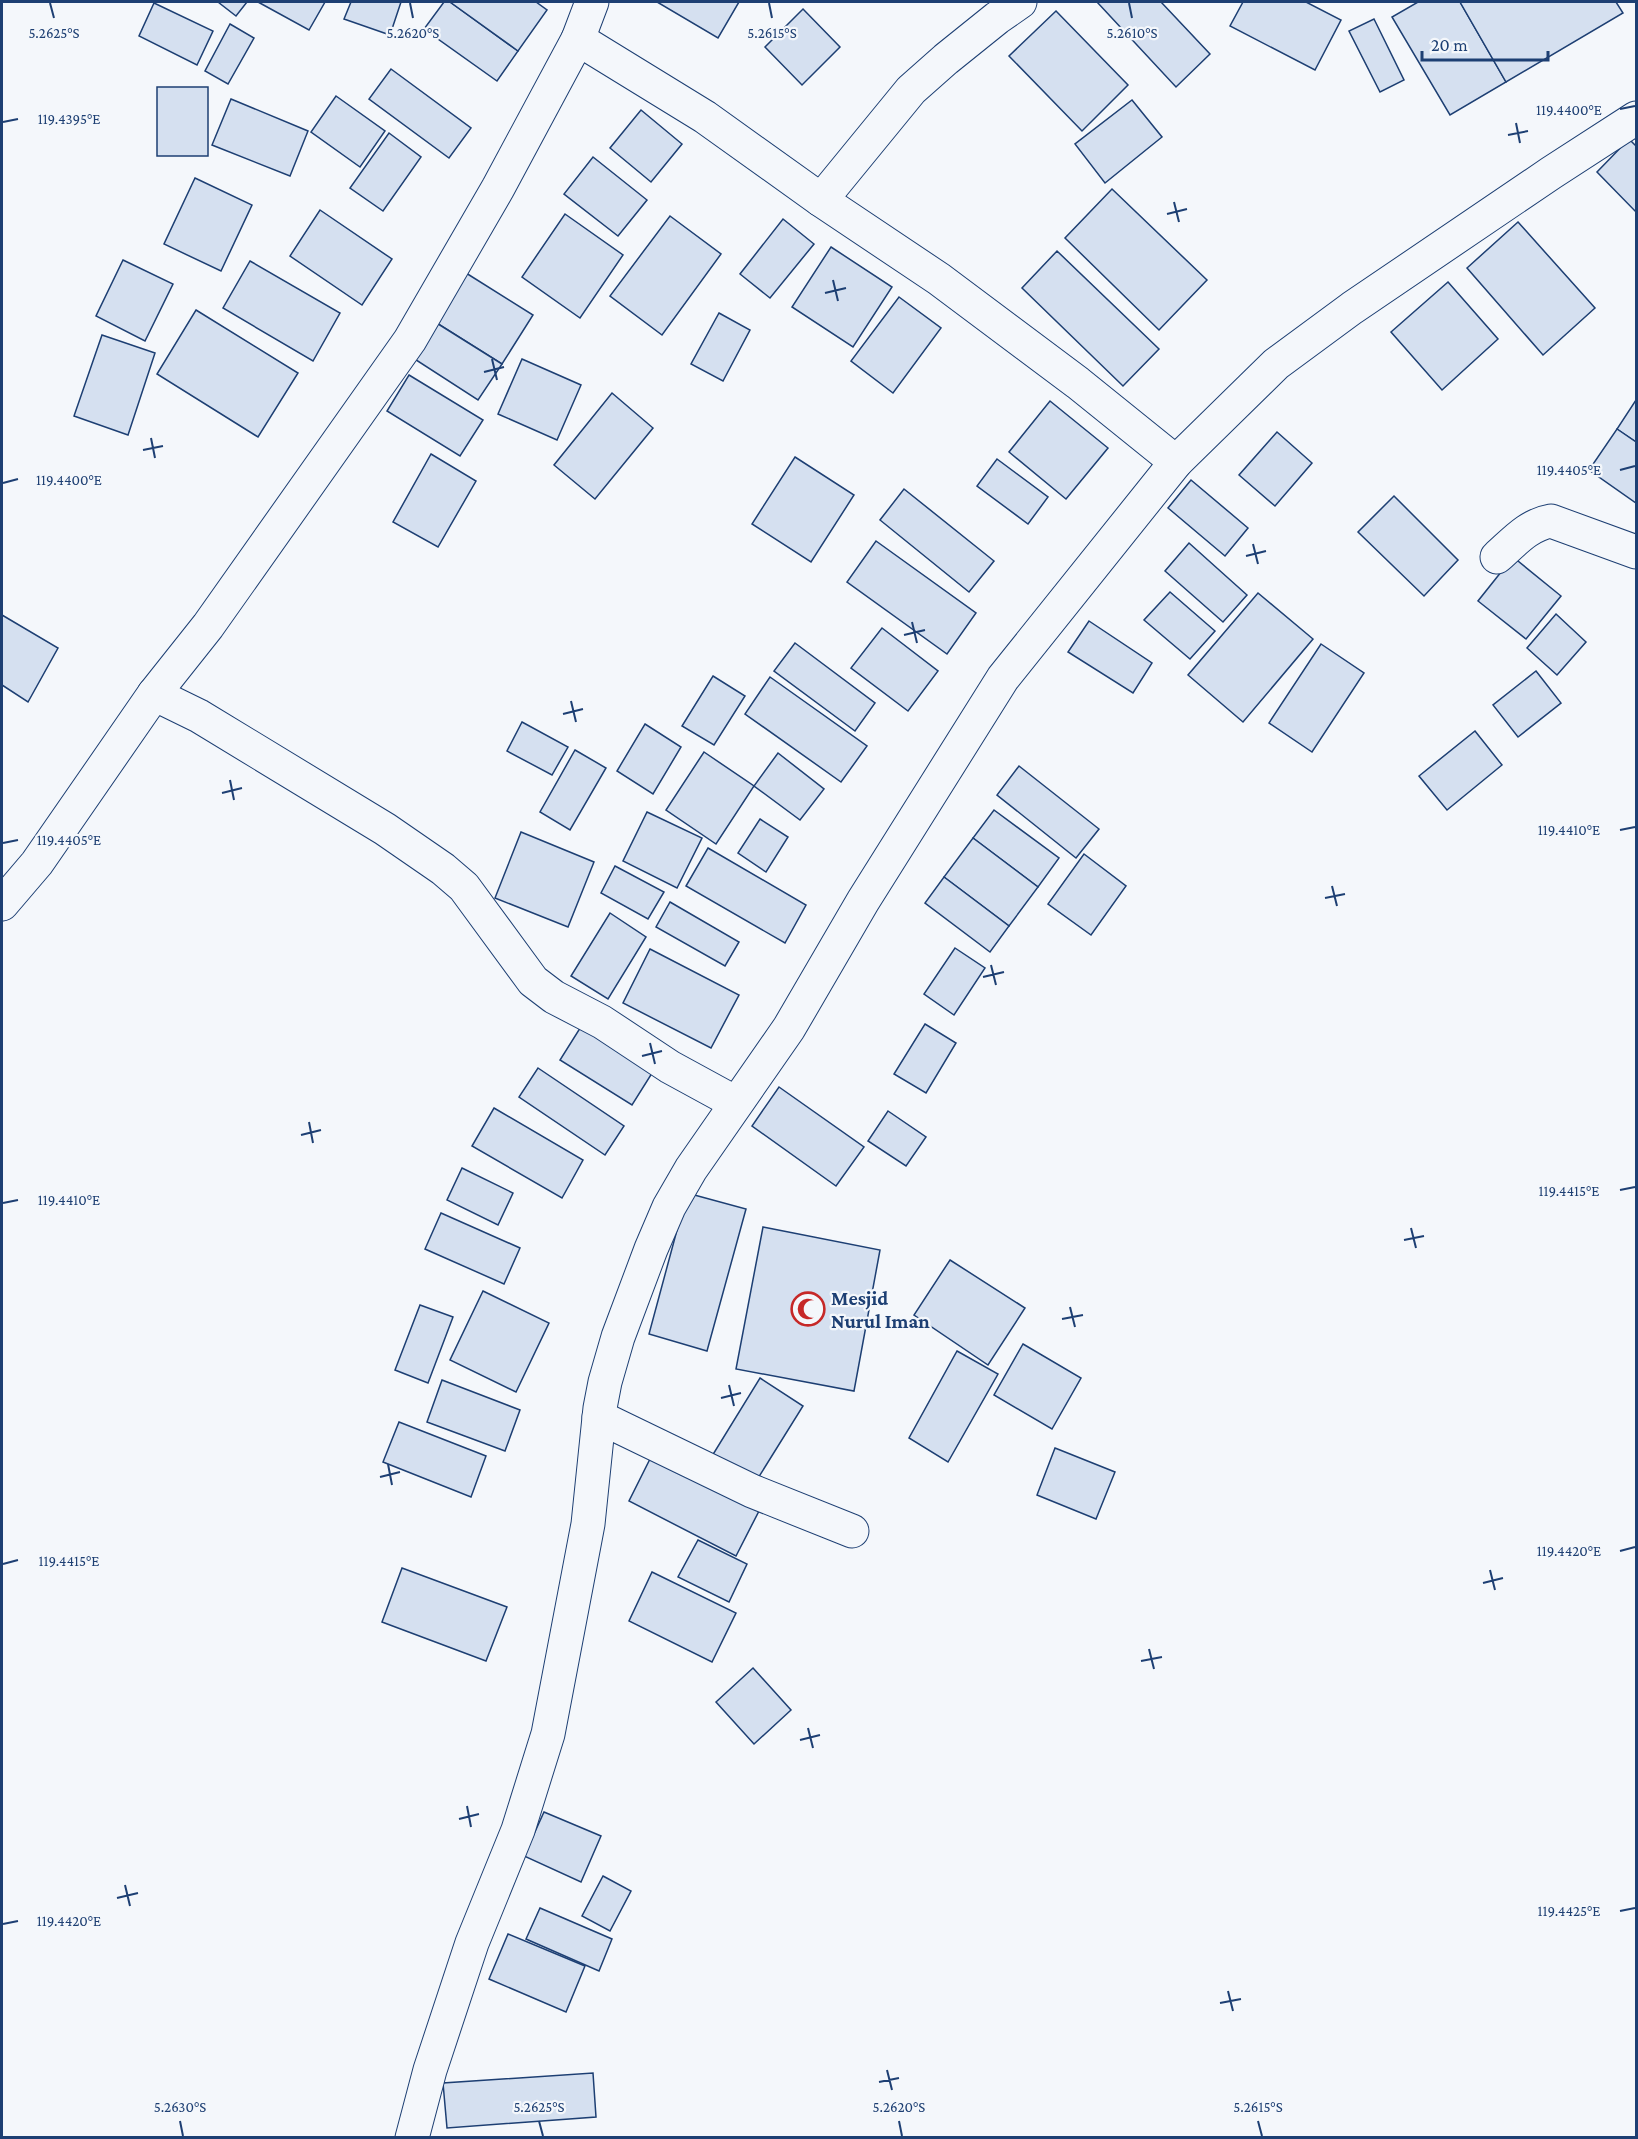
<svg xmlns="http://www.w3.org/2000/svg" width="1638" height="2139" font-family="'Crimson Pro',serif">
<rect width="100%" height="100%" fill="#f4f7fb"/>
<g fill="#d5e0f0" stroke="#1d3f73" stroke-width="1.5">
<path d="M 218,2 L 247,2 L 236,16 Z"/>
<path d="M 258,2 L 325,2 L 309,30 Z"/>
<path d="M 351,2 L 401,2 L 390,35 L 344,19 Z"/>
<path d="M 444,2 L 450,2 L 518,51 L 497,81 L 424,29 Z"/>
<path d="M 450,2 L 536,2 L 547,10 L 518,51 Z"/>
<path d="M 657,2 L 739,2 L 718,38 Z"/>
<path d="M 1097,2 L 1161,2 L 1210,54 L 1176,87 Z"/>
<path d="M 1243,2 L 1306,2 L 1341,20 L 1315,70 L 1230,26 Z"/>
<path d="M 1418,2 L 1460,2 L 1506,82 L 1450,115 L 1392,17 Z"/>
<path d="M 1460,2 L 1616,2 L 1623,13 L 1506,82 Z"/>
<path d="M 154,3 L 213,31 L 197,65 L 139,36 Z"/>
<path d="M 803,9 L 840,47 L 802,85 L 765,47 Z"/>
<path d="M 1056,11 L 1128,85 L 1082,131 L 1009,56 Z"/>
<path d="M 1374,19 L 1404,80 L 1380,92 L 1349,31 Z"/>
<path d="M 230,24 L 254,38 L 228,84 L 205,71 Z"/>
<path d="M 391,69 L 471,128 L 449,158 L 369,99 Z"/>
<rect x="157" y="87" width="51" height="69"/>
<path d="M 336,96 L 385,131 L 360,167 L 311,132 Z"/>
<path d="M 231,99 L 308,131 L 290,176 L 212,145 Z"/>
<path d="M 1132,100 L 1162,137 L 1105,183 L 1075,144 Z"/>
<path d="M 641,110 L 682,144 L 651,182 L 610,148 Z"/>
<path d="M 389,133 L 421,157 L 383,211 L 350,188 Z"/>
<path d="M 1629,139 L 1636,146 L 1636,212 L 1597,172 Z"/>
<path d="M 593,157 L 647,200 L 618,236 L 564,194 Z"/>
<path d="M 195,178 L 252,205 L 221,271 L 164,244 Z"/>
<path d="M 1112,189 L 1207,280 L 1159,330 L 1065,238 Z"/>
<path d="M 320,210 L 392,259 L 362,305 L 290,256 Z"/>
<path d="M 565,214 L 623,255 L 580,318 L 522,277 Z"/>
<path d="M 670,216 L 721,254 L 662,335 L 610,296 Z"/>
<path d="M 783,219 L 814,244 L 770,298 L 740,274 Z"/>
<path d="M 1518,222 L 1595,308 L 1543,355 L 1467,268 Z"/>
<path d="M 831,247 L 892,287 L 853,347 L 792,307 Z"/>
<path d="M 1057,251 L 1159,349 L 1123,386 L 1022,288 Z"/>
<path d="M 123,260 L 173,284 L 145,341 L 96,316 Z"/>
<path d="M 250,261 L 340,313 L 313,361 L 223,308 Z"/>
<path d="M 466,273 L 533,315 L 502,364 L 435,322 Z"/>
<path d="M 1448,282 L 1498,339 L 1442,390 L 1391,332 Z"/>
<path d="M 899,297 L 941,328 L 893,393 L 851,361 Z"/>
<path d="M 196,310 L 298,373 L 258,437 L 157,374 Z"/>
<path d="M 719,313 L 750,330 L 723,381 L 691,364 Z"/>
<path d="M 435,322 L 502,364 L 478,400 L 413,358 Z"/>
<path d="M 102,335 L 155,353 L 128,435 L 74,416 Z"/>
<path d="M 522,359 L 581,385 L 557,440 L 498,414 Z"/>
<path d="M 409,375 L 483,420 L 460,456 L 387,411 Z"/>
<path d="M 612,393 L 653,428 L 595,499 L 554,465 Z"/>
<path d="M 1636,400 L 1636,442 L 1617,429 Z"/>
<path d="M 1050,401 L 1108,448 L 1066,499 L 1009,452 Z"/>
<path d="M 1617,429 L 1636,442 L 1636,503 L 1589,470 Z"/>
<path d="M 1277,432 L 1312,463 L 1275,506 L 1239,475 Z"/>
<path d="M 431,454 L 476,481 L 438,547 L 393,522 Z"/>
<path d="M 795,457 L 854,495 L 811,562 L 752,524 Z"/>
<path d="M 997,459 L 1048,497 L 1028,524 L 977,486 Z"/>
<path d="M 1191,480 L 1248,528 L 1225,556 L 1168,508 Z"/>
<path d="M 904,489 L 994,561 L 969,592 L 880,520 Z"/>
<path d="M 1394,496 L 1458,560 L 1424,596 L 1358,532 Z"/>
<path d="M 876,541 L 976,613 L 947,654 L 847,582 Z"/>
<path d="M 1189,543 L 1247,595 L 1223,622 L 1165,571 Z"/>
<path d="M 1513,557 L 1561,596 L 1526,639 L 1478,601 Z"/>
<path d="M 1170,592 L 1215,631 L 1190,659 L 1144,620 Z"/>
<path d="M 1258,593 L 1313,639 L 1243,722 L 1188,675 Z"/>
<path d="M 1556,614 L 1586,642 L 1557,675 L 1527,648 Z"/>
<path d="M 2,615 L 58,648 L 28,702 L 2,685 Z"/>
<path d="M 1089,621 L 1152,663 L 1133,693 L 1068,652 Z"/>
<path d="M 882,628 L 938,671 L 908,711 L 851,668 Z"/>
<path d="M 795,643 L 875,703 L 855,731 L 774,671 Z"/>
<path d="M 1321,644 L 1364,673 L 1312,752 L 1269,723 Z"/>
<path d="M 1536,671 L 1561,703 L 1518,737 L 1493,705 Z"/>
<path d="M 713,676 L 745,696 L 714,745 L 682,726 Z"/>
<path d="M 770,677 L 867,746 L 841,782 L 745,714 Z"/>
<path d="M 522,722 L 568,747 L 552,775 L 507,751 Z"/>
<path d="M 645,724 L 681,747 L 653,794 L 617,771 Z"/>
<path d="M 1475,731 L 1502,765 L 1447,810 L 1419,776 Z"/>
<path d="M 575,750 L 606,768 L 570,830 L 540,812 Z"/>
<path d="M 704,752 L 754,786 L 716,844 L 666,810 Z"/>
<path d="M 778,753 L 824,789 L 800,820 L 754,786 Z"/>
<path d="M 1019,766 L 1099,829 L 1076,858 L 997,795 Z"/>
<path d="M 994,810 L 1059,858 L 1038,887 L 973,838 Z"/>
<path d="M 647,812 L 702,838 L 677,888 L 623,861 Z"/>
<path d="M 760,819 L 788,837 L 766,872 L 738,853 Z"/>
<path d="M 521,832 L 594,862 L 568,927 L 495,898 Z"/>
<path d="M 973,838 L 1038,887 L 1009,926 L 944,877 Z"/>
<path d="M 708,848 L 806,905 L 785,943 L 686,886 Z"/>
<path d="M 1084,854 L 1126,886 L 1091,935 L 1048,904 Z"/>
<path d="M 615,866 L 664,892 L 648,919 L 601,893 Z"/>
<path d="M 944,877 L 1009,926 L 990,952 L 925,903 Z"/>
<path d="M 670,902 L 739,942 L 725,966 L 656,927 Z"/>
<path d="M 610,913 L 646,937 L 608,999 L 571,976 Z"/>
<path d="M 955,948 L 985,968 L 954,1015 L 924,994 Z"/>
<path d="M 650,949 L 739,995 L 711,1048 L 623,1003 Z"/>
<path d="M 925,1024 L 956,1043 L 926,1093 L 894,1074 Z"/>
<path d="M 582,1025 L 654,1070 L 632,1105 L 560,1060 Z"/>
<path d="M 538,1068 L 624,1126 L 605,1155 L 519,1097 Z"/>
<path d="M 779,1087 L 864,1147 L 836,1186 L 752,1126 Z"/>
<path d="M 494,1108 L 583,1160 L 562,1198 L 472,1146 Z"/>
<path d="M 888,1111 L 926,1137 L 906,1166 L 868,1141 Z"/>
<path d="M 462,1168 L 513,1193 L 498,1225 L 447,1200 Z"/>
<path d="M 687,1193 L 746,1209 L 707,1351 L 649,1334 Z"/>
<path d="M 441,1213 L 520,1248 L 504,1284 L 425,1249 Z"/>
<path d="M 763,1227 L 880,1250 L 854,1391 L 736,1369 Z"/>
<path d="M 950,1260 L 1025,1308 L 988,1365 L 914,1315 Z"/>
<path d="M 483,1291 L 549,1323 L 516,1392 L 450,1360 Z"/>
<path d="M 420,1305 L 453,1317 L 428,1383 L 395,1370 Z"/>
<path d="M 1023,1344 L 1081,1378 L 1052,1429 L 994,1395 Z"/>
<path d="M 957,1351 L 998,1374 L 948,1462 L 909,1438 Z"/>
<path d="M 760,1378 L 803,1406 L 755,1483 L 712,1456 Z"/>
<path d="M 442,1380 L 520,1410 L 505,1451 L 427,1422 Z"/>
<path d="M 399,1422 L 486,1456 L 471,1497 L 383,1462 Z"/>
<path d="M 1055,1448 L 1115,1472 L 1096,1519 L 1037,1495 Z"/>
<path d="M 653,1453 L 760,1509 L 736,1556 L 629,1501 Z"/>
<path d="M 698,1540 L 747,1564 L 729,1602 L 678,1577 Z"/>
<path d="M 402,1568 L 507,1607 L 486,1661 L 382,1622 Z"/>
<path d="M 652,1572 L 736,1613 L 712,1662 L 629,1621 Z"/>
<path d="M 753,1668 L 791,1710 L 754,1744 L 716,1702 Z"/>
<path d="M 544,1812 L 601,1836 L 581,1882 L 524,1856 Z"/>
<path d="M 603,1876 L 631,1891 L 610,1931 L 582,1916 Z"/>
<path d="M 540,1908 L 612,1939 L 599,1971 L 526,1939 Z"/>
<path d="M 508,1934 L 585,1966 L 566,2012 L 489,1979 Z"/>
<path d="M 593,2073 L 596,2117 L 447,2128 L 443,2083 Z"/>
</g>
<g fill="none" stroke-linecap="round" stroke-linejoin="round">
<g stroke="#1d3f73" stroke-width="35">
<g id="minor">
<path d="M 578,39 L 592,2"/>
<path d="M 821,200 L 939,279 L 1078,383 L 1176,462"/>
<path d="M 1497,557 C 1514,542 1528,525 1551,521 L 1636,552"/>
<path d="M 154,694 L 208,626 L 410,340 L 498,188 L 578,39 L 705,117 L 821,200 L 911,90 L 946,59 L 997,18 L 1020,2"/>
<path d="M 2,904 L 37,863 L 154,694 L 199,716 L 385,829 L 443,869 L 464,887 L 533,981 L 554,997 L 602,1022 L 670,1067 L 736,1103"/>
<path d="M 599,1417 L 752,1491 L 852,1531"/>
<path d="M 412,2138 L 430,2070 L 472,1943 L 518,1830 L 548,1734 L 588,1524 L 600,1408 L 605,1382 L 618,1337 L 651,1249 L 669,1207 L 691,1169 L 789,1028 L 863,901 L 1003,678 L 1176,462 L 1276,364 L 1352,308 L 1551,173 L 1636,118"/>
</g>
</g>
<use href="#minor" stroke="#f4f7fb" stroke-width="33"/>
</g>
<path fill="none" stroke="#1d3f73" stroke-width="2" d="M 50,3 L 54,18M 410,3 L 413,18M 769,3 L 772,18M 1129,3 L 1132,18M 1620,109 L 1635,106M 3,122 L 18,119M 1516,123 L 1520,143M 1508,135 L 1528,131M 1174,202 L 1179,222M 1167,214 L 1187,209M 833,280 L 838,301M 825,293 L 846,288M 492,359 L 497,380M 484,372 L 504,367M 151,438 L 155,458M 143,450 L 163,446M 1620,470 L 1635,466M 3,483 L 18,479M 1253,544 L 1258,564M 1246,556 L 1266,551M 912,622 L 917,643M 904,635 L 925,630M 571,701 L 576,722M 563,714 L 583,709M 230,780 L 234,800M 222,793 L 242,788M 1620,830 L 1635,827M 3,843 L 18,840M 1332,886 L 1337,906M 1325,898 L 1345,894M 991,965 L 996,985M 983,977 L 1004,972M 650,1043 L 655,1064M 642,1056 L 662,1051M 309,1122 L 313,1143M 301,1135 L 321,1130M 1620,1190 L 1635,1187M 3,1203 L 18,1200M 1411,1228 L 1416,1248M 1404,1240 L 1424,1236M 1070,1307 L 1075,1327M 1062,1319 L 1083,1315M 729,1385 L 734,1406M 721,1398 L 741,1393M 388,1464 L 392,1485M 380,1477 L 400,1472M 1620,1551 L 1635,1547M 3,1564 L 18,1560M 1490,1570 L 1495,1590M 1483,1583 L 1503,1578M 1149,1649 L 1154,1669M 1141,1661 L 1162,1657M 808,1728 L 813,1748M 800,1740 L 820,1735M 467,1806 L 471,1827M 459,1819 L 479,1814M 125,1885 L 130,1906M 117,1898 L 138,1893M 1620,1911 L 1635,1908M 3,1924 L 18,1921M 1228,1991 L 1233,2011M 1220,2003 L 1241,1999M 887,2070 L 892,2090M 879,2082 L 899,2078M 180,2121 L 183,2136M 539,2121 L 543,2136M 899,2121 L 902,2136M 1258,2121 L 1262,2136"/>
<defs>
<g id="mosque-ring" transform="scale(1.725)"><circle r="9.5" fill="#f4f7fb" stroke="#c62828" stroke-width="1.5"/><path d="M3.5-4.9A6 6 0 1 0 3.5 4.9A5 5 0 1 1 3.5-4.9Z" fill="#c62828"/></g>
</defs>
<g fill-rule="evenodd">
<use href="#mosque-ring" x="808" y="1309"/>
</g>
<g text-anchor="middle" stroke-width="4.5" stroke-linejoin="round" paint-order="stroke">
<g font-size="20" font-weight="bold" fill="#1d3f73" stroke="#f4f7fb" text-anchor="start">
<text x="831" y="1305">Mesjid<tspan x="831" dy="23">Nurul Iman</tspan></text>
</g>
</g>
<g font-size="15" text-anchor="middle" fill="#1d3f73" stroke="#f4f7fb" stroke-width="4.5" stroke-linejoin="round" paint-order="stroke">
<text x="54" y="38">5.2625°S</text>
<text x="413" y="38">5.2620°S</text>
<text x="772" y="38">5.2615°S</text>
<text x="1132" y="38">5.2610°S</text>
<text x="1569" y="115">119.4400°E</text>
<text x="69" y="124">119.4395°E</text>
<text x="1569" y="475">119.4405°E</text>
<text x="69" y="485">119.4400°E</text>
<text x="1569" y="835">119.4410°E</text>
<text x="69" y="845">119.4405°E</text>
<text x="1569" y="1196">119.4415°E</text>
<text x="69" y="1205">119.4410°E</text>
<text x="1569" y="1556">119.4420°E</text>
<text x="69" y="1566">119.4415°E</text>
<text x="1569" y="1916">119.4425°E</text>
<text x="69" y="1926">119.4420°E</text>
<text x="180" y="2112">5.2630°S</text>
<text x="539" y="2112">5.2625°S</text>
<text x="899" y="2112">5.2620°S</text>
<text x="1258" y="2112">5.2615°S</text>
</g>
<rect width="1638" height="2139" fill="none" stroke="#1d3f73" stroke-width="6"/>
<path d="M1422 51v9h126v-9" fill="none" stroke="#1d3f73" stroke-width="3"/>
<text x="1431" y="51" font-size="18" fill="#1d3f73" stroke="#f4f7fb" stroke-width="4.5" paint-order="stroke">20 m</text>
</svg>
